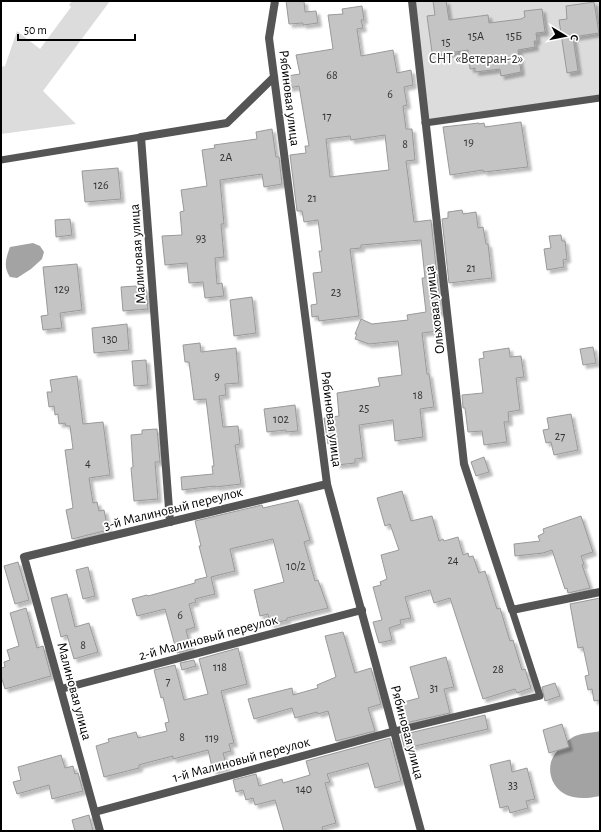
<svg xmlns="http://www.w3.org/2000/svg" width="601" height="832" font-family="'Alegreya Sans',sans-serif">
<defs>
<filter id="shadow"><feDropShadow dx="3.5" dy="3.5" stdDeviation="1" flood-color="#0004"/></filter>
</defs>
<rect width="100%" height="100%" fill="#fff"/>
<g fill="#dcdcdc">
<path d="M 72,1 L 110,1 L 43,91 L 76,124 L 1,134 L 1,67 L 5,66 L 17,31 L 40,49 L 71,7 L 69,5 Z"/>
<path d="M 412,1 L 600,1 L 600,98 L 425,123 Z"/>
</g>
<g fill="#a3a3a3">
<path d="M 33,243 L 40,246 L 44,252 L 42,259 L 31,269 L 17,278 L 10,277 C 3,267 6,258 10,247 Z"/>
<path d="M 600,731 L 600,796 C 591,798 582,799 573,797 C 557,794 547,778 551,762 C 554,752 564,743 573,737 C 580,733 592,733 600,731 Z"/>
</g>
<g fill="#c4c4c4" stroke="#999" fill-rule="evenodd" filter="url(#shadow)">
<path d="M 286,1 L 304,1 L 305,12 L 316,11 L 318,23 L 303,25 L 303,23 L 289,24 Z"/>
<path d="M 433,1 L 446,1 L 449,20 L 488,15 L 489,23 L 521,19 L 525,17 L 524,11 L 542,9 L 545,32 L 536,33 L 537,41 L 534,41 L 535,47 L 518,50 L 521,72 L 501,76 L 500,69 L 475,72 L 475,68 L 470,69 L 468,50 L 436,55 L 435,52 L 432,52 L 427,16 L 435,15 Z"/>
<path d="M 594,2 L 599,33 L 573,37 L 578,71 L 567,73 L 559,20 L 567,19 L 566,6 Z"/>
<path d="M 362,6 L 364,20 L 361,20 L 363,28 L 357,29 L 361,56 L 393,50 L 397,73 L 411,70 L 413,85 L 404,87 L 407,105 L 403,106 L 406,129 L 412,129 L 415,160 L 406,161 L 414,222 L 431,220 L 441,313 L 436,313 L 438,331 L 422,333 L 427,374 L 429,374 L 434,407 L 420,409 L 423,437 L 395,441 L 393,420 L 359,425 L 363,458 L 355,459 L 355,463 L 337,465 L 333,448 L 331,448 L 330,444 L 328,444 L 324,418 L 339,416 L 337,393 L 380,386 L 378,378 L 402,375 L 398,341 L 369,344 L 355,339 L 357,334 L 355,334 L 361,319 L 372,324 L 408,320 L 407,315 L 426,312 L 422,278 L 425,278 L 421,240 L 361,245 L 361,248 L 350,249 L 359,316 L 319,321 L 318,316 L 312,317 L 311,305 L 317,304 L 313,273 L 322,272 L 319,251 L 322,251 L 318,220 L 304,222 L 302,211 L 297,211 L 290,155 L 306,153 L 305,146 L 309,146 L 299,86 L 289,88 L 287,76 L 300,74 L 296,55 L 333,49 L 328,15 L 343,14 L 342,9 ZM 385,135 L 389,170 L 330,177 L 326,139 L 350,136 L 351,140 Z"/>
<path d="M 521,122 L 528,167 L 484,172 L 483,170 L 450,175 L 443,127 L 479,123 L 479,124 L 484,123 L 485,127 Z"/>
<path d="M 272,129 L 276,157 L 279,157 L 282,184 L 264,187 L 262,174 L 220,180 L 224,224 L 221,224 L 224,257 L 215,258 L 217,284 L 222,283 L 224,296 L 205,298 L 203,282 L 189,283 L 187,263 L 165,265 L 162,236 L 182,235 L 180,212 L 184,211 L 181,190 L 207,186 L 202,150 L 215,148 L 214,145 L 257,139 L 256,132 Z"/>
<path d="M 118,168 L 121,199 L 85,202 L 82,171 Z"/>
<path d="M 462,210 L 463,214 L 476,212 L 478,228 L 483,227 L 486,244 L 488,244 L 492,278 L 449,283 L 442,219 L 448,218 L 448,212 Z"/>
<path d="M 70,219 L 72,235 L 56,237 L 55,220 Z"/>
<path d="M 561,235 L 562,241 L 565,241 L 567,259 L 563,260 L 564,267 L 547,270 L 544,249 L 551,248 L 549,236 Z"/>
<path d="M 77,264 L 82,310 L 60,313 L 62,328 L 43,330 L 41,316 L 48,315 L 43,267 Z"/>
<path d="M 136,286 L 137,289 L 146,289 L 148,309 L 123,311 L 121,287 Z"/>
<path d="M 252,297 L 256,333 L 234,336 L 230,300 Z"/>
<path d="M 127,324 L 129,350 L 94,353 L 92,328 Z"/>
<path d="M 200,343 L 201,352 L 236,348 L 239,383 L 225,384 L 226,395 L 219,396 L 223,427 L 238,426 L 240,444 L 235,445 L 241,484 L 215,487 L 215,486 L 182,490 L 181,477 L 213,474 L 212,466 L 214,466 L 206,399 L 194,400 L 189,362 L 185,362 L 183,345 Z"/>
<path d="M 593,347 L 596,363 L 583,365 L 580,349 Z"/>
<path d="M 509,348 L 510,357 L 521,356 L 524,377 L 516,378 L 520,410 L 508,412 L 509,422 L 504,422 L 507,442 L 484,445 L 482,431 L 468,432 L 465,408 L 463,408 L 462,395 L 483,393 L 479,359 L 484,358 L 483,352 Z"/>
<path d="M 146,360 L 148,385 L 134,386 L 132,361 Z"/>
<path d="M 77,376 L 83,424 L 103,422 L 110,475 L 89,478 L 93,503 L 97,502 L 99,511 L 104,510 L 108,530 L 72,539 L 66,510 L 73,508 L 65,450 L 73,449 L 70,426 L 66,426 L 65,423 L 59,424 L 58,414 L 55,415 L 54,406 L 49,407 L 47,392 L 52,392 L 50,380 Z"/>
<path d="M 295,405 L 298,431 L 286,432 L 286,430 L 267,432 L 264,409 Z"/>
<path d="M 571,414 L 578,450 L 554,455 L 551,442 L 546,443 L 543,430 L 549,429 L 547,418 Z"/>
<path d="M 157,429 L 160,462 L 155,462 L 158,499 L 134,501 L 131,468 L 133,467 L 131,435 L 142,434 L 142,430 Z"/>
<path d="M 484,457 L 489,472 L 476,476 L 471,462 Z"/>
<path d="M 402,491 L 411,521 L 432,516 L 439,541 L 443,539 L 444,541 L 458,537 L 463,555 L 468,553 L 469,557 L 473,556 L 479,573 L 485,571 L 497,609 L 500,608 L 510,641 L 513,640 L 522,670 L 525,669 L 531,688 L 517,693 L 515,689 L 483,699 L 450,598 L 434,603 L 430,590 L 405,597 L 411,618 L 400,620 L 401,624 L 389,628 L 392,640 L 379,643 L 373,622 L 382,620 L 373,587 L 381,585 L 380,582 L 387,579 L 381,555 L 399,550 L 390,524 L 385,526 L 377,498 Z"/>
<path d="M 298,500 L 310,540 L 304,542 L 315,581 L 318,580 L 328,608 L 287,618 L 287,620 L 270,624 L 268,614 L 260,616 L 254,590 L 284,582 L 273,539 L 230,549 L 235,571 L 211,577 L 215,594 L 195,599 L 196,602 L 189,604 L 195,627 L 186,630 L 191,649 L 177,653 L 165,609 L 137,616 L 132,599 L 147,595 L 148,596 L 195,583 L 195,580 L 207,577 L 199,546 L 201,546 L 195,521 L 262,505 L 263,508 Z"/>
<path d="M 581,516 L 593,552 L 581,556 L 584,564 L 582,565 L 590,588 L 568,593 L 567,588 L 565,589 L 552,550 L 543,553 L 515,556 L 514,544 L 540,541 L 538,536 L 544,533 L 543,529 Z"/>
<path d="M 18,562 L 29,600 L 15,604 L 4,566 Z"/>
<path d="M 88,567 L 95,596 L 83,599 L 76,570 Z"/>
<path d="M 67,594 L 75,627 L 89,623 L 98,652 L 74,659 L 67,635 L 61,637 L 51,598 Z"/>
<path d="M 600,598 L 600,700 L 594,701 L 592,689 L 588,690 L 585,676 L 589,675 L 583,647 L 578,648 L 570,604 Z"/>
<path d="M 26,608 L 37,648 L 43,646 L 51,676 L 5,689 L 1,676 L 1,668 L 5,667 L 4,662 L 10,660 L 7,650 L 19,646 L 10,613 Z"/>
<path d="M 343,632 L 355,673 L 371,668 L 381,704 L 368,708 L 375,731 L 336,741 L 328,711 L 318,714 L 317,712 L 295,718 L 292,708 L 254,719 L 248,699 L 292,688 L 293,695 L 318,688 L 317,685 L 336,677 L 325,636 Z"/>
<path d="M 238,648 L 247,684 L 221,691 L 234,743 L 229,744 L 231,751 L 223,753 L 227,767 L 213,771 L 208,750 L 173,759 L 173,756 L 142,764 L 139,765 L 139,768 L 104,777 L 96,746 L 109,742 L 108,739 L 136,732 L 138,738 L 167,731 L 165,723 L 169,722 L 163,697 L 161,698 L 154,670 L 175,665 L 184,700 L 208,694 L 199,659 Z"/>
<path d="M 446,657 L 454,687 L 444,689 L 450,713 L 401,724 L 396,704 L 419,698 L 410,667 Z"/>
<path d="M 194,660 L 196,666 L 182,670 L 180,663 Z"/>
<path d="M 555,683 L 560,696 L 545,701 L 542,687 Z"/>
<path d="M 485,715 L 488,729 L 411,747 L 411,748 L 405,750 L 401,735 Z"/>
<path d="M 562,724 L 569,747 L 549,753 L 543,730 Z"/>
<path d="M 390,738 L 401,781 L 375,788 L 368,763 L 327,774 L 330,782 L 325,783 L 336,823 L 322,827 L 323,831 L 284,831 L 275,800 L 255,805 L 253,798 L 246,800 L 243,790 L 236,792 L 233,780 L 256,774 L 259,786 L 282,779 L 283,783 L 310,775 L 306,761 Z"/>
<path d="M 61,755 L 65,768 L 73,766 L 75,774 L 78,773 L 83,791 L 52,799 L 49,785 L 17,794 L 13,782 L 21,780 L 18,767 Z"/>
<path d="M 510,760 L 512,772 L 527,768 L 535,799 L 526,801 L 528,808 L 510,813 L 508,806 L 500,808 L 490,765 Z"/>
<path d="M 89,815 L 93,831 L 75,831 L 72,820 Z"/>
</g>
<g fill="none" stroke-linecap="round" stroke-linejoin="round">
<g stroke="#555" stroke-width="7">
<path d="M 425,123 L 600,98"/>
<path d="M 1,160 L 141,137"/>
<path d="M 395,731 L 540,696 L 512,610"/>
</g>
<g stroke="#555" stroke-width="8">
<path d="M 275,1 L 269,38 L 327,484 L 421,831"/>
<path d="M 412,1 L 464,464 L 512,610 L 600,592"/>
<path d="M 170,522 L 141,137 L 227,123 L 274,77"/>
<path d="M 61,689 L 362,610"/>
<path d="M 95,812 L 395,731"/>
<path d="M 100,831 L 24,557 L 327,484"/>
</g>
</g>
<g text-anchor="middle" stroke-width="3.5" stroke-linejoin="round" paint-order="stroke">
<g font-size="12" fill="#313131">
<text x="476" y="40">15А</text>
<text x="514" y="40">15Б</text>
<text x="446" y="46">15</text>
<text x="332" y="79">68</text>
<text x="390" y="98">6</text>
<text x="327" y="120">17</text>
<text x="469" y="146">19</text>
<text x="405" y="148">8</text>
<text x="226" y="161">2А</text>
<text x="101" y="189">126</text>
<text x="312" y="202">21</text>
<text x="201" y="242">93</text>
<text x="471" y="272">21</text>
<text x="62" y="293">129</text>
<text x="336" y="296">23</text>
<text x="110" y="343">130</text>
<text x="217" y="380">9</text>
<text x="418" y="399">18</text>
<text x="364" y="412">25</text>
<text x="281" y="423">102</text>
<text x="560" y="440">27</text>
<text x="88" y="467">4</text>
<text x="453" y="564">24</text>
<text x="296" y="570">10/2</text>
<text x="180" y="619">6</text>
<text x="83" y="649">8</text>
<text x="220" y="671">118</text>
<text x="498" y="673">28</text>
<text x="168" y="685">7</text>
<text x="434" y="692">31</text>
<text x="182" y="741">8</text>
<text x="212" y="742">119</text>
<text x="513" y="789">33</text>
<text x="304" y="793">140</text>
</g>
<g font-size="14" fill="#333" stroke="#fff">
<text x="476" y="63">СНТ «Ветеран-2»</text>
</g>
<g font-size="14" fill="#000" stroke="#fff">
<text transform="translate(290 98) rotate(83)" y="5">Рябиновая улица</text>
<text transform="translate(137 254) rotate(-94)" y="5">Малиновая улица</text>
<text transform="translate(434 310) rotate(-97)" y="5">Ольховая улица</text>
<text transform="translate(332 419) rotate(83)" y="5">Рябиновая улица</text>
<text transform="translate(173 508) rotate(-14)" y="5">3-й Малиновый переулок</text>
<text transform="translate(208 637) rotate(-15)" y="5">2-й Малиновый переулок</text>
<text transform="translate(75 691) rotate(75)" y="5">Малиновая улица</text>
<text transform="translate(408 732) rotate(75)" y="5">Рябиновая улица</text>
<text transform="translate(241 759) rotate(-15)" y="5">1-й Малиновый переулок</text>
</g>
</g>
<rect width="601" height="832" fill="none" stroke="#000000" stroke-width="4"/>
<g transform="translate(565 36) rotate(100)" stroke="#ffffff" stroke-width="3" paint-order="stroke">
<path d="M0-3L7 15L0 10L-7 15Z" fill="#000000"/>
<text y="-6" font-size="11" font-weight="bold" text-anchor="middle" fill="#000000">С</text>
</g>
<path d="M18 34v6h117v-6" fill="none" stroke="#000000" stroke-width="2"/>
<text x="24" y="34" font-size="12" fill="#000000" stroke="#ffffff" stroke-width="3" paint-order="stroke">50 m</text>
</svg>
